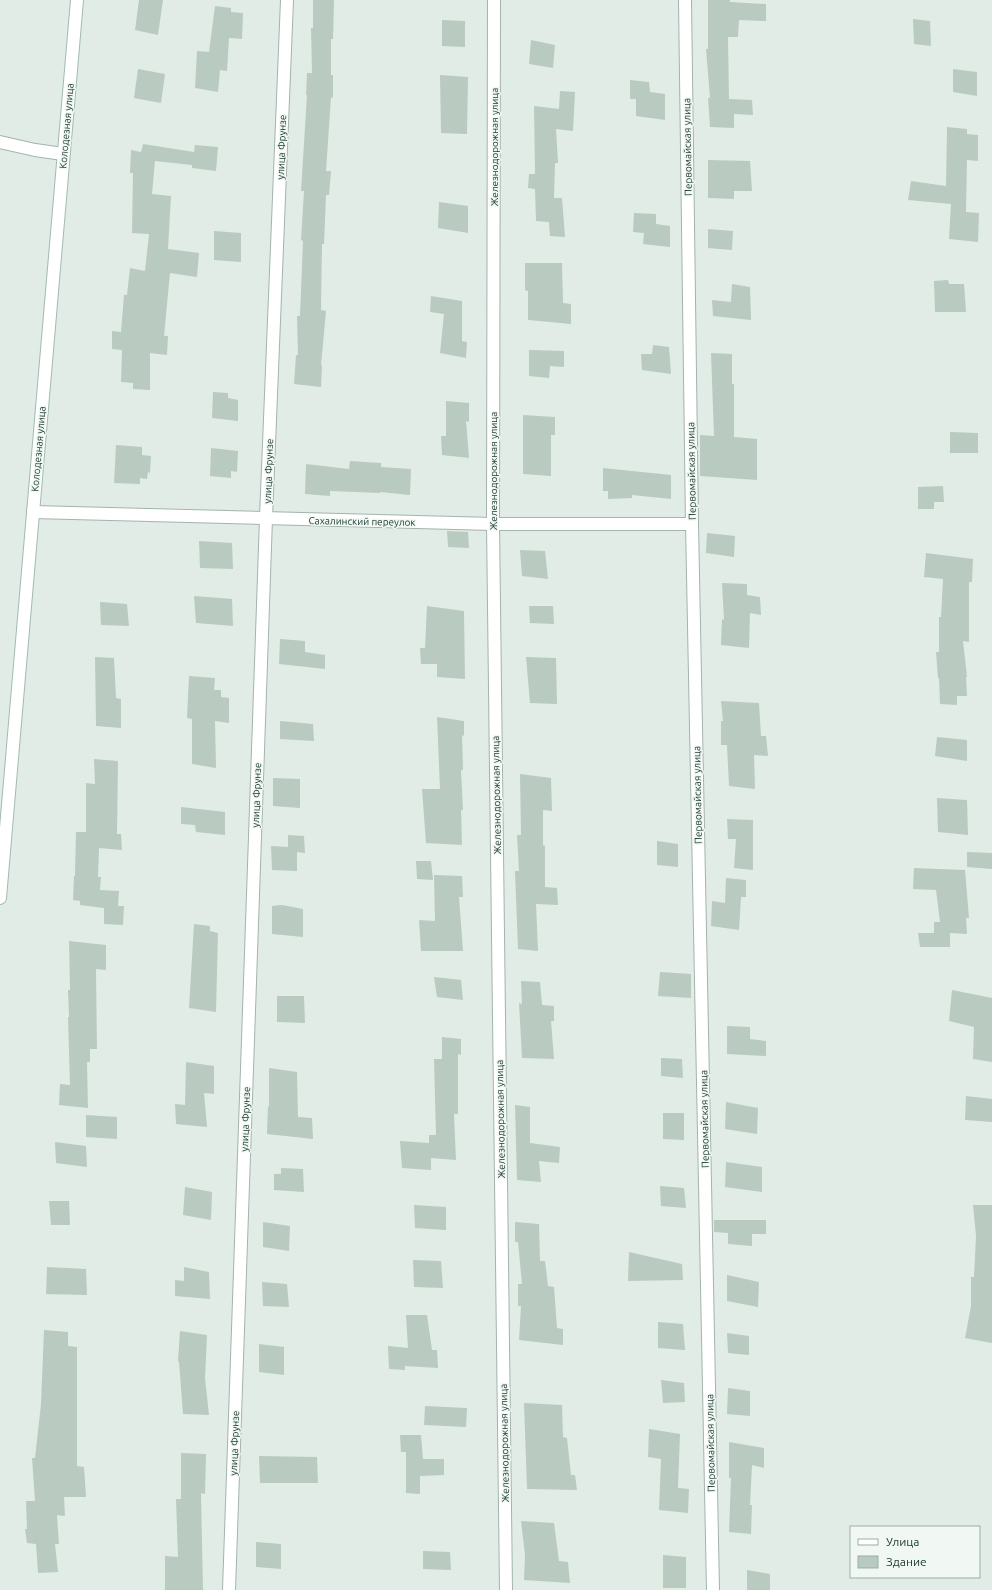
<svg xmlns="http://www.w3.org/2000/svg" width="992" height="1590" font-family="Ubuntu,sans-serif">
<rect width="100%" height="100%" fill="#e1ece6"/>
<g fill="#b9cac1">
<path d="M 139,0 L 163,0 L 158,35 L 135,30 Z"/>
<path d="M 313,0 L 334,0 L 333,39 L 331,39 L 331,75 L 333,75 L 333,98 L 331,97 L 326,171 L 331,171 L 329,195 L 326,195 L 324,244 L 322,244 L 321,310 L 326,311 L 321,365 L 322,365 L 321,387 L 294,384 L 296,355 L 298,355 L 297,316 L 300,316 L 303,241 L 301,240 L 304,191 L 301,191 L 307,95 L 306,95 L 307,73 L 312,73 L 311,28 L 313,28 Z"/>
<path d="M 708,0 L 730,0 L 730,2 L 766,4 L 766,21 L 739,20 L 738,37 L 728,37 L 729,99 L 752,100 L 753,115 L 734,114 L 734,128 L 710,127 L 708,98 L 710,98 L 706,49 L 708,49 Z"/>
<path d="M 215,6 L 231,8 L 231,12 L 243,13 L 242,39 L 229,38 L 227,71 L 220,70 L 218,92 L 195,88 L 197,51 L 209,52 Z"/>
<path d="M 913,19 L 930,21 L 931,46 L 914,44 Z"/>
<path d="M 442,20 L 465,21 L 465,47 L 442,46 Z"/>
<path d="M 531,40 L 555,45 L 553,68 L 529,64 Z"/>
<path d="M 138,69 L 165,74 L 161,103 L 134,98 Z"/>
<path d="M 953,69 L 977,72 L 977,96 L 953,92 Z"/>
<path d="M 440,75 L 468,77 L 467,134 L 441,133 Z"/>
<path d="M 630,80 L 649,82 L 650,92 L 665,94 L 665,120 L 636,116 L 636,99 L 630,99 Z"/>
<path d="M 560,91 L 575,92 L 573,131 L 556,129 L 558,163 L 555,163 L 554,198 L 562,198 L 565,237 L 550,236 L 549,222 L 536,221 L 535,189 L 528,188 L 529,174 L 535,174 L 534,106 L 559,109 Z"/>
<path d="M 947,127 L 967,129 L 967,134 L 978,135 L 978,161 L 967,160 L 966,212 L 979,213 L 978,242 L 949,239 L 951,204 L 908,200 L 911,181 L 946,186 Z"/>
<path d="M 143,144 L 194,152 L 195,145 L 218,147 L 216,171 L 192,168 L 192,165 L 155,161 L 152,194 L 171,196 L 168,249 L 199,253 L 197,277 L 170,273 L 164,336 L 168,336 L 167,355 L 150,353 L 150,390 L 133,389 L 133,383 L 121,382 L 122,350 L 112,349 L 112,331 L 121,332 L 124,295 L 127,295 L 130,268 L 145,271 L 149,234 L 132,233 L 133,173 L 130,173 L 131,150 L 141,152 Z"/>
<path d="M 708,160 L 750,161 L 752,191 L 734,191 L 734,199 L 708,198 Z"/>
<path d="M 439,202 L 468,206 L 468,233 L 438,228 Z"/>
<path d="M 634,213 L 656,214 L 656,224 L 670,226 L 670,247 L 643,244 L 644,233 L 633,232 Z"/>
<path d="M 708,229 L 733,231 L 732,250 L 708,248 Z"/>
<path d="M 214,231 L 241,233 L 241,262 L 214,260 Z"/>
<path d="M 525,263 L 562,263 L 563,303 L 571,304 L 571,324 L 528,320 L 528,291 L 525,290 Z"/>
<path d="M 948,280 L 949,284 L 964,284 L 966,312 L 935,312 L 934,281 Z"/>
<path d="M 732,284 L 750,287 L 751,320 L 713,316 L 712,300 L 731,302 Z"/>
<path d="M 431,296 L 462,301 L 462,341 L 467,342 L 466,358 L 440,353 L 444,314 L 430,312 Z"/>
<path d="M 653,345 L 669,347 L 671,374 L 642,370 L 641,354 L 652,354 Z"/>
<path d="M 529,350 L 564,351 L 564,367 L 550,366 L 549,378 L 529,376 Z"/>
<path d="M 711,353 L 732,354 L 732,384 L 734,384 L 734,437 L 757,439 L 757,480 L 700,476 L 700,435 L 714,436 Z"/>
<path d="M 213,392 L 228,393 L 228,398 L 238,400 L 238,421 L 212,418 Z"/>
<path d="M 446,401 L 469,403 L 469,422 L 466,421 L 469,458 L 442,455 L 441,436 L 446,436 Z"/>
<path d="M 523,415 L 555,417 L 555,435 L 551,435 L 551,476 L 523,474 Z"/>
<path d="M 950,432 L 978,433 L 978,453 L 950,453 Z"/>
<path d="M 116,445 L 142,447 L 142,455 L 151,456 L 150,473 L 148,472 L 147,479 L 140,478 L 140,484 L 114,483 Z"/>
<path d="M 211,448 L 238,451 L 237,472 L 231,471 L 231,478 L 210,476 Z"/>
<path d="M 350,461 L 381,463 L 381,467 L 411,469 L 410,495 L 380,492 L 380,493 L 330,491 L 330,496 L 305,494 L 306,464 L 349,469 Z"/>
<path d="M 603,468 L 671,475 L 671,499 L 632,495 L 632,498 L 608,499 L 608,491 L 603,491 Z"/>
<path d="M 943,486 L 944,502 L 934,502 L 934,509 L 918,509 L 918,487 Z"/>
<path d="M 447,531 L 468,532 L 469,548 L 448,547 Z"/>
<path d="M 707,533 L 735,536 L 734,557 L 706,553 Z"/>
<path d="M 199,541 L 232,543 L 233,569 L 200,568 Z"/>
<path d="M 520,550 L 545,551 L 548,579 L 522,576 Z"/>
<path d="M 926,553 L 973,559 L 972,582 L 969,582 L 969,642 L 963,641 L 967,677 L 966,677 L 967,696 L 957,696 L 957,705 L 940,704 L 939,678 L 938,678 L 936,652 L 939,652 L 939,617 L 941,617 L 943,579 L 924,577 Z"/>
<path d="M 722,583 L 747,584 L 747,595 L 760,597 L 761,615 L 750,613 L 749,648 L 721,645 L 722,619 L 724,620 Z"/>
<path d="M 194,596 L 232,599 L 233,626 L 196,623 Z"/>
<path d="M 100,602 L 127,604 L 129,626 L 101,625 Z"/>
<path d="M 427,606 L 464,611 L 465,679 L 437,677 L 437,664 L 421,664 L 420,648 L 425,648 Z"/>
<path d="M 529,606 L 553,606 L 554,624 L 530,623 Z"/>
<path d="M 280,639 L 305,641 L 305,652 L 325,655 L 325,669 L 279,664 Z"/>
<path d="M 95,657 L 114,658 L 116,698 L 121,699 L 121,728 L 96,726 Z"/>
<path d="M 526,657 L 556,658 L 557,704 L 530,703 Z"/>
<path d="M 189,676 L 215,678 L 214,690 L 221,690 L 221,697 L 229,698 L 229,723 L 215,721 L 216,768 L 192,764 L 192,719 L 187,718 Z"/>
<path d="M 721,701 L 759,703 L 761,736 L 766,736 L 768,756 L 754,755 L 755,789 L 729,786 L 727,745 L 721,745 L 721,721 L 723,721 Z"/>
<path d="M 437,717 L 464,721 L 464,736 L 462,735 L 463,770 L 461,770 L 463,810 L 461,810 L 462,845 L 426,843 L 422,789 L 440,789 Z"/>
<path d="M 280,721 L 313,724 L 314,741 L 280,739 Z"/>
<path d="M 937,737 L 967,740 L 967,761 L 935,756 Z"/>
<path d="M 94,759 L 118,761 L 117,834 L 121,834 L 122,850 L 99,848 L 98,877 L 101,877 L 100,890 L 119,891 L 118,906 L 124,906 L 123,925 L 104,924 L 104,908 L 80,905 L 80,901 L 73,900 L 74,876 L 75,876 L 76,832 L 86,832 L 86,783 L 95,784 Z"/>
<path d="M 520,774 L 551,778 L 552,811 L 543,810 L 543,845 L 545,846 L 545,887 L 557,888 L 558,905 L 536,904 L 538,951 L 518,949 L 515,871 L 519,871 L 517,835 L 521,835 Z"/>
<path d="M 273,778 L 300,779 L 300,808 L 273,806 Z"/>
<path d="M 937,798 L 967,800 L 968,835 L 938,832 Z"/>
<path d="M 181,807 L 225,812 L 225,835 L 196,832 L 195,825 L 181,824 Z"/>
<path d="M 727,819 L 753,820 L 753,870 L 734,868 L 736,839 L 728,839 Z"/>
<path d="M 288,835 L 304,836 L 305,853 L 297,852 L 297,871 L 272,870 L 271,846 L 288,847 Z"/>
<path d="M 657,841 L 678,844 L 678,867 L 657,865 Z"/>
<path d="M 967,852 L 992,853 L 992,869 L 967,867 Z"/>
<path d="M 416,861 L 431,861 L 433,880 L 417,879 Z"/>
<path d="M 914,868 L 965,870 L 969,918 L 966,918 L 967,934 L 950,933 L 950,947 L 920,947 L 918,933 L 934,933 L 934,922 L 940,922 L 936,890 L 913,889 Z"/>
<path d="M 434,875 L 462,876 L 463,897 L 459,897 L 463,951 L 421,951 L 419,920 L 435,921 Z"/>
<path d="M 726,878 L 746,880 L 746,897 L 741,897 L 739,930 L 711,926 L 712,901 L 725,903 Z"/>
<path d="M 282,905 L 303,909 L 303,937 L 272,934 L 272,906 Z"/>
<path d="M 194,924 L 210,926 L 210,931 L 218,933 L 216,1012 L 189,1008 Z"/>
<path d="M 69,941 L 106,945 L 106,970 L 96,969 L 97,1049 L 90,1049 L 90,1062 L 87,1062 L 88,1108 L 59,1105 L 60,1084 L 70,1085 L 68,1017 L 69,1017 L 68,990 L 70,990 Z"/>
<path d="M 660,972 L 691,974 L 691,998 L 658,996 Z"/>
<path d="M 434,977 L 461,980 L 463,1000 L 437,997 Z"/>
<path d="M 521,981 L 540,982 L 542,1005 L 554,1006 L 554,1021 L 551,1021 L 554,1059 L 522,1058 L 519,1003 L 522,1004 Z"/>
<path d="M 952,990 L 992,998 L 992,1062 L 973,1059 L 974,1027 L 949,1021 Z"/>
<path d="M 277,996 L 304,996 L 305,1023 L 277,1022 Z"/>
<path d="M 727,1026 L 750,1027 L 750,1039 L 766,1041 L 766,1056 L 727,1054 Z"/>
<path d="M 442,1037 L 461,1039 L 461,1055 L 458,1054 L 458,1114 L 454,1114 L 456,1160 L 431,1158 L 431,1170 L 402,1168 L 400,1141 L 429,1143 L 429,1135 L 436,1135 L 434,1059 L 442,1059 Z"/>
<path d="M 661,1058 L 682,1059 L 683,1078 L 661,1076 Z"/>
<path d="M 186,1062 L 214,1066 L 214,1094 L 204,1093 L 207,1127 L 176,1124 L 175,1104 L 185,1105 Z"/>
<path d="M 269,1068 L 297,1072 L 298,1117 L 312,1118 L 313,1139 L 267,1134 L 268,1106 L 269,1107 Z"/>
<path d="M 966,1096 L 992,1099 L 992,1122 L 965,1120 Z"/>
<path d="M 726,1102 L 758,1108 L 757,1134 L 725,1129 Z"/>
<path d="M 515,1105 L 530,1107 L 530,1143 L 560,1147 L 559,1163 L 539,1161 L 541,1182 L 517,1180 Z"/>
<path d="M 663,1113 L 684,1113 L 684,1140 L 663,1139 Z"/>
<path d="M 86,1115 L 117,1117 L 117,1139 L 86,1137 Z"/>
<path d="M 55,1142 L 86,1146 L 87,1167 L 56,1163 Z"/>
<path d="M 726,1162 L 762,1167 L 762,1192 L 725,1187 Z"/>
<path d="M 281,1168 L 303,1169 L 304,1192 L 274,1190 L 274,1174 L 281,1174 Z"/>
<path d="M 660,1186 L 684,1188 L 686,1208 L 661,1206 Z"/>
<path d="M 185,1187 L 212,1192 L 211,1220 L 183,1215 Z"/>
<path d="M 49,1201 L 69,1201 L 70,1225 L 51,1225 Z"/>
<path d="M 414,1205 L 446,1207 L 446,1230 L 415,1228 Z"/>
<path d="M 973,1205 L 992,1205 L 992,1343 L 965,1338 L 971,1306 L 971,1277 L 974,1277 L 976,1236 Z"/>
<path d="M 714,1220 L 766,1220 L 766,1234 L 752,1234 L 752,1246 L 728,1244 L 728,1233 L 714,1232 Z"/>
<path d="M 263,1222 L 290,1226 L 289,1251 L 263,1247 Z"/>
<path d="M 515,1222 L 539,1224 L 540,1261 L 545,1261 L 548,1286 L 554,1287 L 557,1328 L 563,1329 L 563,1345 L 519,1340 L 521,1306 L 518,1306 L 518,1284 L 522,1284 L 518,1242 L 515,1242 Z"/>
<path d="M 629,1252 L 682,1264 L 683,1280 L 628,1281 Z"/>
<path d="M 413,1260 L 441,1261 L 443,1288 L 414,1287 Z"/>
<path d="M 47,1267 L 86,1269 L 87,1295 L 46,1294 Z"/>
<path d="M 184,1267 L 209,1272 L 210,1299 L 175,1296 L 175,1280 L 184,1281 Z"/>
<path d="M 727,1275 L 759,1282 L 758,1307 L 727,1301 Z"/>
<path d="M 262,1282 L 287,1284 L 289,1307 L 263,1306 Z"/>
<path d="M 406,1315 L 427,1315 L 432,1350 L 437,1350 L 438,1368 L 405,1366 L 405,1370 L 389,1369 L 388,1346 L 408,1348 Z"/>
<path d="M 658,1322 L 683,1324 L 685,1350 L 658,1348 Z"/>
<path d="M 44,1330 L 68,1332 L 68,1346 L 77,1347 L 77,1466 L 84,1467 L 86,1497 L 64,1497 L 65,1516 L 57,1515 L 59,1544 L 55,1544 L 58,1572 L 38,1573 L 36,1544 L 27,1543 L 25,1529 L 27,1529 L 26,1501 L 35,1501 L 32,1458 L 35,1458 L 41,1404 Z"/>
<path d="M 180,1331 L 207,1335 L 205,1378 L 209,1415 L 183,1414 L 179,1362 L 178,1361 Z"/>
<path d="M 727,1333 L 749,1336 L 749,1355 L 728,1353 Z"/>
<path d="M 259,1344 L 284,1347 L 284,1375 L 259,1372 Z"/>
<path d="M 661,1380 L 684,1383 L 685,1402 L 663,1403 Z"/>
<path d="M 728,1388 L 750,1391 L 750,1416 L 727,1414 Z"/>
<path d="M 524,1403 L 562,1405 L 563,1437 L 567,1438 L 571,1475 L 575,1475 L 577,1490 L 527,1489 Z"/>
<path d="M 425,1406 L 467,1408 L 466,1427 L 424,1425 Z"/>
<path d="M 649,1429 L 680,1434 L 678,1488 L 689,1489 L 688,1513 L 659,1510 L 661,1459 L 648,1457 Z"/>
<path d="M 400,1435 L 421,1435 L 423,1459 L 444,1459 L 444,1475 L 420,1476 L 420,1494 L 406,1493 L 406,1452 L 401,1452 Z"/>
<path d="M 729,1442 L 764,1448 L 764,1468 L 752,1465 L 750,1505 L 752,1505 L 751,1534 L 729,1532 L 731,1478 L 729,1478 Z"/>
<path d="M 181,1453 L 206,1454 L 205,1494 L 201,1493 L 203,1590 L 165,1590 L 165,1556 L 178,1557 L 176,1499 L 181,1499 Z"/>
<path d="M 259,1456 L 317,1457 L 318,1483 L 260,1483 Z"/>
<path d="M 521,1521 L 554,1523 L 559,1561 L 568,1562 L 570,1583 L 524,1580 L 525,1555 Z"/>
<path d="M 256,1542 L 281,1544 L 281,1569 L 256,1567 Z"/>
<path d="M 423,1551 L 450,1552 L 451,1570 L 423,1569 Z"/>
<path d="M 663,1555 L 686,1557 L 686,1588 L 663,1588 Z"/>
<path d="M 747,1570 L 770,1574 L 770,1590 L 747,1590 Z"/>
</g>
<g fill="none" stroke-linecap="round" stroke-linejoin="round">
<g stroke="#a3b4ad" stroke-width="14">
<g id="minor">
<path d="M 494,0 L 493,524 L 506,1590"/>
<path d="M 685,0 L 692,524 L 713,1590"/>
<path d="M 0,142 L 35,150 L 63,154"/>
<path d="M 33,512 L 493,524 L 692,524"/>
<path d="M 229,1590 L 266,518 L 287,0"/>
</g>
</g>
<g stroke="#a1bbb0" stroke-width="14">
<path id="secondary" d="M 0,898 L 77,0"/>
</g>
<use href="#minor" stroke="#fff" stroke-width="12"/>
<use href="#secondary" stroke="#fff" stroke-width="12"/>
</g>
<g text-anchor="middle" stroke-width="3" stroke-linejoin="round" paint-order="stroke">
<g font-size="10" fill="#203d33" stroke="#f1f8f4">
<text transform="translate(66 126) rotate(-85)" y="4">Колодезная улица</text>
<text transform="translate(281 147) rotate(-88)" y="4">улица Фрунзе</text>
<text transform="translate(494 147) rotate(-90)" y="4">Железнодорожная улица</text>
<text transform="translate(687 147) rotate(-91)" y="4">Первомайская улица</text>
<text transform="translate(38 449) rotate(-85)" y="4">Колодезная улица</text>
<text transform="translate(268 471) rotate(-88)" y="4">улица Фрунзе</text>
<text transform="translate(493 471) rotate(-90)" y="4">Железнодорожная улица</text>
<text transform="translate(691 471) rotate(-91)" y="4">Первомайская улица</text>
<text transform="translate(362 521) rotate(1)" y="4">Сахалинский переулок</text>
<text transform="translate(256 795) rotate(-88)" y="4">улица Фрунзе</text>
<text transform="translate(496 795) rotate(-91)" y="4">Железнодорожная улица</text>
<text transform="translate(697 795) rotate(-91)" y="4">Первомайская улица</text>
<text transform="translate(245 1119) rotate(-88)" y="4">улица Фрунзе</text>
<text transform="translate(500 1119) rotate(-91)" y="4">Железнодорожная улица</text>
<text transform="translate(704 1119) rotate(-91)" y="4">Первомайская улица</text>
<text transform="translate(234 1443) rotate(-88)" y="4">улица Фрунзе</text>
<text transform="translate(504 1443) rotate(-91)" y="4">Железнодорожная улица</text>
<text transform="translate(710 1443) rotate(-91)" y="4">Первомайская улица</text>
</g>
</g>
<rect x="850" y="1526" width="130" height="52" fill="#f1f8f4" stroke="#9dada7"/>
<rect x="858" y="1539" width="20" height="6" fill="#ffffff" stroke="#9dada7"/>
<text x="886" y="1546" font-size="12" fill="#203d33">Улица</text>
<rect x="858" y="1556" width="20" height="12" fill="#b9cac1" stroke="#9dada7"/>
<text x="886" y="1566" font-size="12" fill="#203d33">Здание</text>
</svg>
